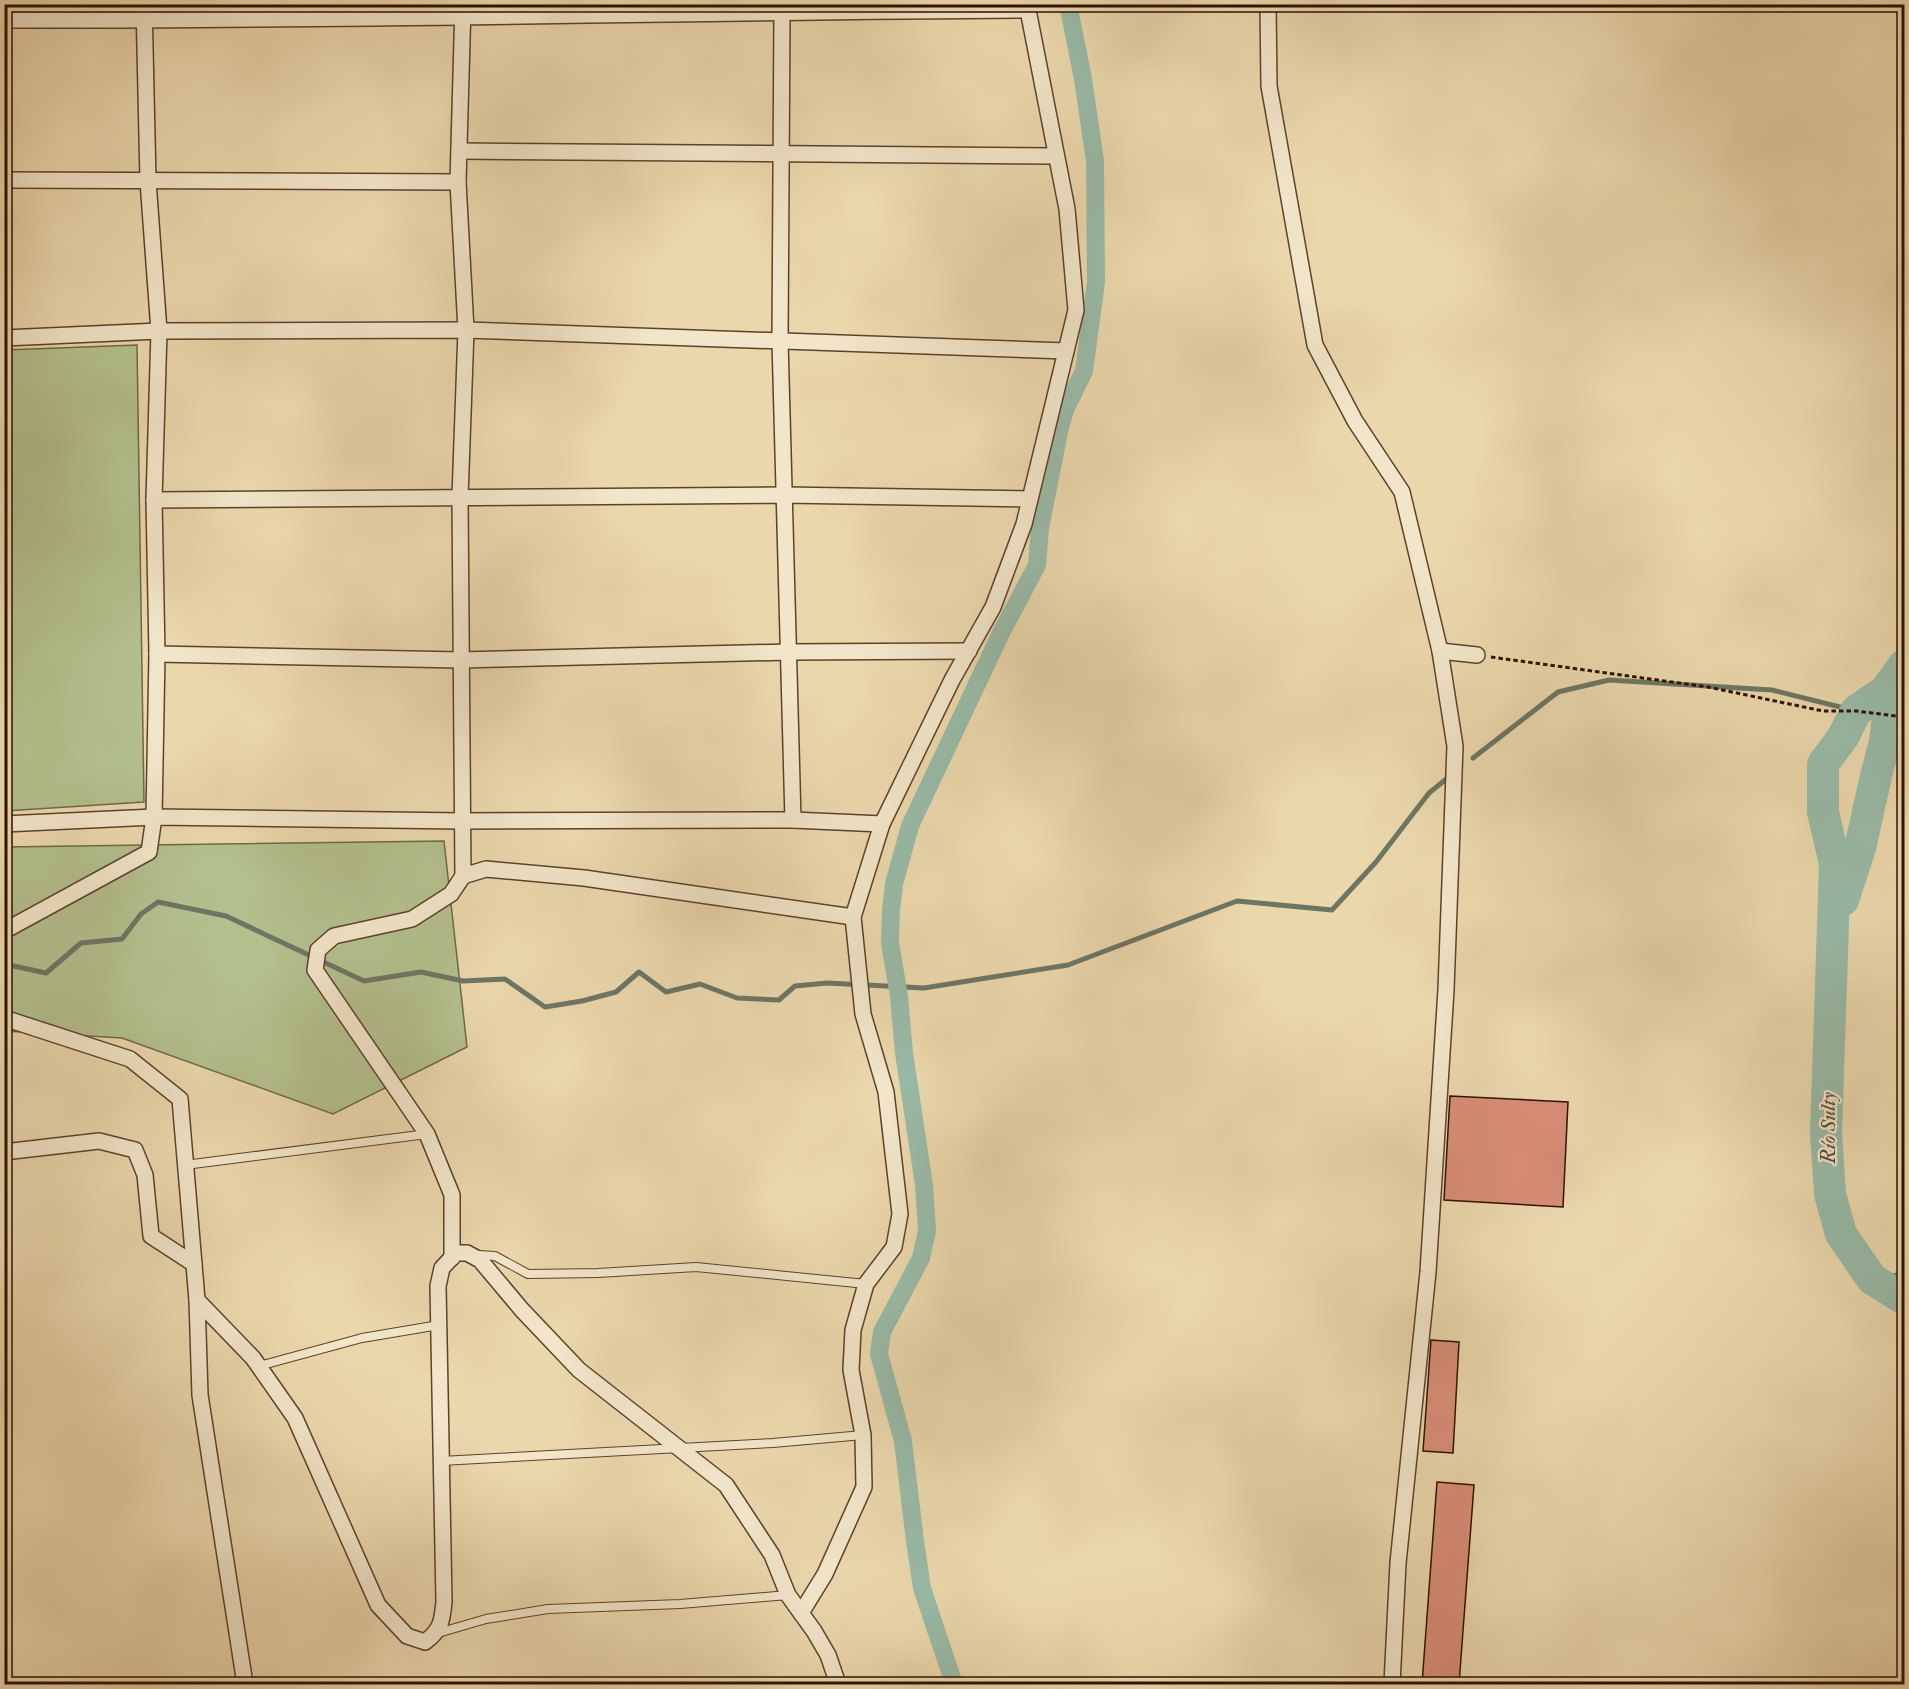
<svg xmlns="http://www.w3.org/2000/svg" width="1909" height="1689" font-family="'IM FELL Double Pica',serif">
<rect width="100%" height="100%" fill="#ebd7ac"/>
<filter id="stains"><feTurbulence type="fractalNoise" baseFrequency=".00333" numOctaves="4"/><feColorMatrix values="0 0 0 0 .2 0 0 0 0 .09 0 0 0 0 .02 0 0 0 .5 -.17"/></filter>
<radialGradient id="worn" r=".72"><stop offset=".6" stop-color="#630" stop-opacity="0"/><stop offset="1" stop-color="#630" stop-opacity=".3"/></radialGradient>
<g fill="#b3bf8d" stroke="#706846" stroke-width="1.5">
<path d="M 137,345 L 144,802 L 5,811 L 5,350 Z"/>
<path d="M 444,841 L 467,1047 L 333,1114 L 122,1038 L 5,1031 L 4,847 Z"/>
</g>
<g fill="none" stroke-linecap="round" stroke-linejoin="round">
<g stroke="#6d7664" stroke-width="5">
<path d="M 1473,758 L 1558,692 L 1609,680 L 1772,690 L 1856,711"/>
<path d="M 4,964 L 46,973 L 81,943 L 122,939 L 141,914 L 158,902 L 226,916 L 364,981 L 421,972 L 463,981 L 505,979 L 545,1007 L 582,1001 L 616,992 L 639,972 L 666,992 L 700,984 L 737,998 L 779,1000 L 795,986 L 827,983 L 924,988 L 1068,965 L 1237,901 L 1332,910 L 1376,862 L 1429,793 L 1450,776"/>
<path d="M 1872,1279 L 1904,1274"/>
</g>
<path stroke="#99baa7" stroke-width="18" d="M 954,1684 L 922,1588 L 915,1541 L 903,1441 L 879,1354 L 882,1332 L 921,1258 L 927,1231 L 924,1185 L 904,1053 L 899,996 L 890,943 L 891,910 L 894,884 L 910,826 L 1001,633 L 1037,565 L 1040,528 L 1060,427 L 1065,410 L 1084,371 L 1096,282 L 1095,161 L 1083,79 L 1068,4"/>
<g stroke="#99baa7" stroke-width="32">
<path d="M 1904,665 L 1885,691 L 1856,711 L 1843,737 L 1823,764 L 1823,812 L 1835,864 L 1826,1133 L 1830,1194 L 1841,1234 L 1872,1279 L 1904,1299"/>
<path d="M 1843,900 L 1860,848 L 1876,776 L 1885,742 L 1888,716 L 1901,692 L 1904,678"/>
</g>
</g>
<g fill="#d98d77" stroke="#2c1100" stroke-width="1.5">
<path d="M 1450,1096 L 1568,1102 L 1563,1207 L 1444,1200 Z"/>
<path d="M 1431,1340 L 1459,1342 L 1453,1453 L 1423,1451 Z"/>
<path d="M 1437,1482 L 1474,1485 L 1459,1684 L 1422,1684 Z"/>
</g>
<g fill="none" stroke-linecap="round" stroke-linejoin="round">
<g stroke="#5c422b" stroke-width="10">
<g id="service">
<path d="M 185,1165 L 427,1134"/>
<path d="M 478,1255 L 495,1256 L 528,1274 L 598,1273 L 696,1267 L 866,1284"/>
<path d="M 259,1366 L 362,1338 L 439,1325"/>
<path d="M 441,1461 L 773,1443 L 863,1435"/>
<path d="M 438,1633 L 486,1619 L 548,1609 L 680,1604 L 788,1595"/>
</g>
</g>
<g stroke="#5c422b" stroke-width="18">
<g id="minor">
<path d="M 463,4 L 458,182 L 466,330 L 460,497 L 463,876 L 486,869 L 584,878 L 853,917"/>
<path d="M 1268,4 L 1269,86 L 1315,345 L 1355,421 L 1402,492 L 1440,651 L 1455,746 L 1446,990 L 1428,1272 L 1398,1563 L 1392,1684"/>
<path d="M 782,12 L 780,341 L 793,820"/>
<path d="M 4,20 C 345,21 687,12 1028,10 L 1067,209 L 1076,310 L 1024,524 L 993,607 L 952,680 L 882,824 L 853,917 L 863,1014 L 886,1092 L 900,1214 L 894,1247 L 866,1284 L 853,1330 L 851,1370 L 863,1435 L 864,1487 L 825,1574 L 801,1613"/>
<path d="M 459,151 L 1056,156"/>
<path d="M 4,180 L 458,182"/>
<path d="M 4,338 L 159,331 L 466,330 L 1066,351"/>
<path d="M 154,500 L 784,495 L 1030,499"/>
<path d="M 1440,651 L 1477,655"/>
<path d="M 157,654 L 461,660 L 789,652 L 969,651"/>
<path d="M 4,824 L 154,817 L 462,821 L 793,820 L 882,824"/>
<path d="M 4,931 L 149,852 L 154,817 L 157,654 L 154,500 L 159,331 L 148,181 L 144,4"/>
<path d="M 4,1018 L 130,1059 L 180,1099 L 197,1300 L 200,1395 L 245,1684"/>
<path d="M 4,1152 L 99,1141 L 135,1150 L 145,1175 L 151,1236 L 194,1264"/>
<path d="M 452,1258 L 452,1195 L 427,1134 L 315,970 L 318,950 L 334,936 L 412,919 L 451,894 L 463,876"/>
<path d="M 197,1300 L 253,1358 L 295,1418 L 378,1605 L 407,1636 L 425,1642 C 441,1630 442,1622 444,1602 L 438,1286 L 442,1268 L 456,1253 L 467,1253 L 480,1260 L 522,1310 L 579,1370 L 726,1485 L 772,1555 L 788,1595 L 814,1631 L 828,1655 L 838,1684"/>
</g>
</g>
<path stroke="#2c1100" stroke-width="3" stroke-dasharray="4.5 3" stroke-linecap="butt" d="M 1491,657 L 1708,687 L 1823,711 L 1856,711 L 1904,717"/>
<use href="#service" stroke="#f2e5c9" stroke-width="8"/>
<use href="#minor" stroke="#f2e5c9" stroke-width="15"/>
</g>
<g text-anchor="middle" stroke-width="4.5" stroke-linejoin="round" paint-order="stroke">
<g font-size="21" font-style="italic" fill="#524c3a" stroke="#f2e5c9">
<text transform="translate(1828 1128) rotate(-90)" y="7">Río Sulty</text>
</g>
</g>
<rect width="1909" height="1689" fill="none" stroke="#ebd7ac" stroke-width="24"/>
<rect x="6" y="6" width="1897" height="1677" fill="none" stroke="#2c1100" stroke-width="3"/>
<rect x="12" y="12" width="1885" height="1665" fill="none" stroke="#2c1100" stroke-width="1.5"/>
<rect width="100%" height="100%" filter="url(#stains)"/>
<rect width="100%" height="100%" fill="url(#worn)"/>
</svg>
